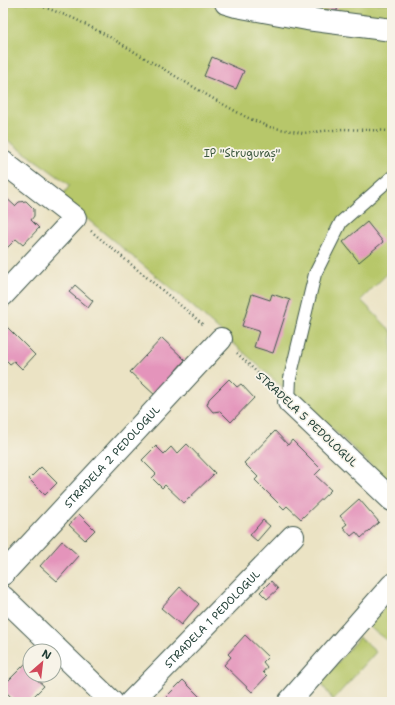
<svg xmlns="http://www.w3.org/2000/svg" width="395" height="705" font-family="'Shantell Sans',sans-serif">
<rect width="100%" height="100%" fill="#f7f3e8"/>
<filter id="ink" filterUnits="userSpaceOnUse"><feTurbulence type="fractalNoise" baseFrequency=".025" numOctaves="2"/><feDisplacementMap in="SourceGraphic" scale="8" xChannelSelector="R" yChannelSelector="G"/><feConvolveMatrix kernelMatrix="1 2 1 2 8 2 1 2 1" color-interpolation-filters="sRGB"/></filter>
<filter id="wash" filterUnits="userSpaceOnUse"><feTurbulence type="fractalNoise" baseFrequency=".012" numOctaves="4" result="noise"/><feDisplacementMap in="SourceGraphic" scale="16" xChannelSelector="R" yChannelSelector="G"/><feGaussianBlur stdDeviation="0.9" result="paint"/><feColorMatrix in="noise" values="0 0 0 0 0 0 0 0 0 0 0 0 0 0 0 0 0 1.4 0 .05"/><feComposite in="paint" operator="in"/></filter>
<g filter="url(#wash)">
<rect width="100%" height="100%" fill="#ebe3c4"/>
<g fill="#b7c76a" stroke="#6b824f">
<path d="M 3,3 L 392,3 L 392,269 L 361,300 L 392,332 L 392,485 L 300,398 L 281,386 L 191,305 L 74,208 L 62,196 L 70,185 L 3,137 Z"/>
<path d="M 392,599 L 392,634 L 386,640 L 368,626 Z"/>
<path d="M 359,637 L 376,652 L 333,700 L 321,683 Z"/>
</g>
<g id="blocks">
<g fill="#e494bb">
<path d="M 320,3 L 338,3 L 337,11 L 320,9 Z"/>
<path d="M 212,57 L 244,71 L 236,89 L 204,76 Z"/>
<path d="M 3,195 L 15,206 L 19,202 L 26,201 L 34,209 L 34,216 L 31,220 L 39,228 L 23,245 L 16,239 L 6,249 L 3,246 Z"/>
<path d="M 367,222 L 383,242 L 359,262 L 343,242 Z"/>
<path d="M 75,285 L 93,301 L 88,308 L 69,292 Z"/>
<path d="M 252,294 L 270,300 L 272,294 L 290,300 L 273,353 L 254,347 L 259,331 L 242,326 Z"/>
<path d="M 4,324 L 35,355 L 22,369 L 14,361 L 10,364 L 3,357 L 3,325 Z"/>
<path d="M 162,338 L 185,360 L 176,370 L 179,373 L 157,397 L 130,372 Z"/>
<path d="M 229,379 L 237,387 L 241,384 L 254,398 L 231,422 L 220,411 L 213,412 L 207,405 L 209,399 Z"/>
<path d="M 275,431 L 288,445 L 292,440 L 321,469 L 315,475 L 331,490 L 301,519 L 287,506 L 284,509 L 255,480 L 258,477 L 244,463 Z"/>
<path d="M 187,444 L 215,473 L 184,503 L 165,485 L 162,488 L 152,478 L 156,474 L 142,460 L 156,446 L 164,454 L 171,447 L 177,454 Z"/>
<path d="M 41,467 L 57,483 L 45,495 L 29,479 Z"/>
<path d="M 359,499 L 379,522 L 361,538 L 356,532 L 351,536 L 343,527 L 347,524 L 340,516 Z"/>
<path d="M 79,514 L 95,530 L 85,540 L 69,525 Z"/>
<path d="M 263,520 L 270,526 L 257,541 L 250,535 Z"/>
<path d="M 62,541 L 79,556 L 57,581 L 40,566 Z"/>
<path d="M 271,581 L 278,589 L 267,599 L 260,592 Z"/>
<path d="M 180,587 L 199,604 L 181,625 L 161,608 Z"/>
<path d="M 245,635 L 268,657 L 263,662 L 267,667 L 263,672 L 267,676 L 252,692 L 224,665 L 231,657 L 228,654 Z"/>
<path d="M 27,662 L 30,665 L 30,675 L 36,675 L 34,677 L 44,686 L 28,702 L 16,702 L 3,689 L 3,686 Z"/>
<path d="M 183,680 L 203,700 L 201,702 L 161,702 Z"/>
</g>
</g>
</g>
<g filter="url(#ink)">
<use href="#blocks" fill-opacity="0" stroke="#3e564a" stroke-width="1"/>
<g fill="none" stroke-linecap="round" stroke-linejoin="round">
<g stroke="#3e564a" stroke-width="14">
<path id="lane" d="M 289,402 L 290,378 L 315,274 L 341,222 L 392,177"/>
</g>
<g stroke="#3e564a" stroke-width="24">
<g id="street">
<path d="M 226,3 L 236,6 L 307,19 L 392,30"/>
<path d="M 3,162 L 75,218 L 3,295"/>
<path d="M 289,402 L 392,500"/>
<path id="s1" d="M 3,574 L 221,339"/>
<path d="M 3,597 L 112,702"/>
<path id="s2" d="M 131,702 L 293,536"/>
<path d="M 289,702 L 392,585"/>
</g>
</g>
<g stroke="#3e564a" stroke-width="2.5" stroke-dasharray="1 3" stroke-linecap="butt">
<path d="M 33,3 L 73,18 L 108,36 L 212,98 L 246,117 L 269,127 L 303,133 L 343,129 L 392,131"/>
<path d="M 91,231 L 204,325"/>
<path d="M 237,353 L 272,387"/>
</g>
<use href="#lane" stroke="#fff" stroke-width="12"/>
<use href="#street" stroke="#fff" stroke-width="22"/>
</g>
</g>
<g text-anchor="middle" stroke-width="3.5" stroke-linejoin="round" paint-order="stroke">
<g font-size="11" fill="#3d593f" stroke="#f7f3e8">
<text x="242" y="157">IP "Struguraș"</text>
</g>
<g font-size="11" fill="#1f3d34" stroke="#f7f3e8">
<text transform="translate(307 419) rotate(43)" y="4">STRADELA 5 PEDOLOGUL</text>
<text dy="4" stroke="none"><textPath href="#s1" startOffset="160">STRADELA 2 PEDOLOGUL</textPath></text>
<text dy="4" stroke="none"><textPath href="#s2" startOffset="116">STRADELA 1 PEDOLOGUL</textPath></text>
</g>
</g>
<rect width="395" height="705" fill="none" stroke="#f7f3e8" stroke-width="16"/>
<g transform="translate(42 663) rotate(28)"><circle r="19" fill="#f7f3e8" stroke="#a1aaa0"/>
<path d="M0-3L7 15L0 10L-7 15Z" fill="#d1495b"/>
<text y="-6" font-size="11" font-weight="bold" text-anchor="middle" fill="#1f3d34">N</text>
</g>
</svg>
